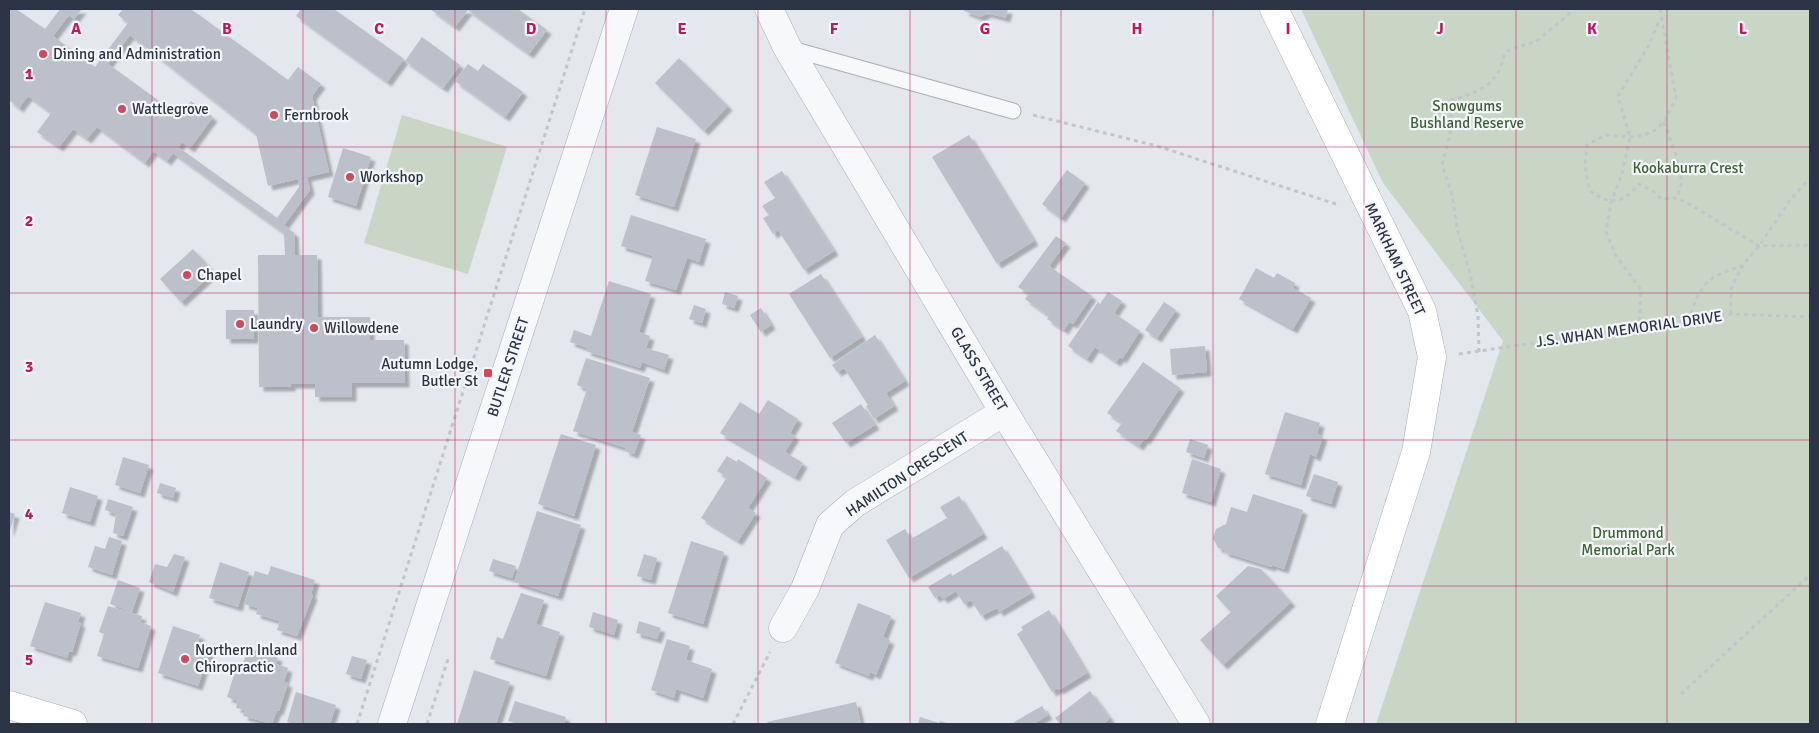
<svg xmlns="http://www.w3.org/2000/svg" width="1819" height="733" font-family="Signika,sans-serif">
<defs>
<filter id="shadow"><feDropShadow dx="4.5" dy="4.5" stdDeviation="1" flood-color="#0004"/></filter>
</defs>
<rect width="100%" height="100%" fill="#e4e7ec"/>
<g fill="#c9d6c5">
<path d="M 1301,9 L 1810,9 L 1810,724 L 1376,724 L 1503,341 L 1383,183 Z"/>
<path d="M 402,115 L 507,147 L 468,274 L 364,243 Z"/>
</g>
<g fill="#bbc0ca" fill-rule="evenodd" filter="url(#shadow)">
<path d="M 9,9 L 16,9 L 45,29 L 60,9 L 82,9 L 74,19 L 69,15 L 53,36 L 95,67 L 128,23 L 118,15 L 123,9 L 191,9 L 288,80 L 298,67 L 321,84 L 312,96 L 329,172 L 307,177 L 310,190 L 284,225 L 294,233 L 295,255 L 317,255 L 318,317 L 370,317 L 370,340 L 404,340 L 405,383 L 352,383 L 352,397 L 315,397 L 315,384 L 291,384 L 291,387 L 259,387 L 258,255 L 285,255 L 284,233 L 173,153 L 167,161 L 153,151 L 145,163 L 97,127 L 87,139 L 73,129 L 59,147 L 37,132 L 51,113 L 28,96 L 19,108 L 9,100 ZM 130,35 L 256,134 L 268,186 L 298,179 L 299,187 L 277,218 L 178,147 L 182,142 L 190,148 L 213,117 L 191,101 L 180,116 L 108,64 Z"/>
<path d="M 301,9 L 334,9 L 404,59 L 387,82 L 296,16 Z"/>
<path d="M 430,9 L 518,9 L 547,30 L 529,54 L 468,10 L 455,27 Z"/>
<path d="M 965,9 L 1008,9 L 1006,18 L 987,13 L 980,17 L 964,11 Z"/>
<path d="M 422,37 L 460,65 L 443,88 L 405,61 Z"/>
<path d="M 679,58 L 728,106 L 704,131 L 655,83 Z"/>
<path d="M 468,64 L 478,71 L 483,64 L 523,92 L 505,117 L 455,81 Z"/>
<path d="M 657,127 L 696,139 L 674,207 L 635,195 Z"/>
<path d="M 969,135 L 1034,241 L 997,264 L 932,157 Z"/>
<path d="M 343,148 L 371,157 L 356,206 L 328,197 Z"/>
<path d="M 1067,170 L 1085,183 L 1061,218 L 1042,204 Z"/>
<path d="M 782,171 L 834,251 L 804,270 L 778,230 L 773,234 L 763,218 L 769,215 L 762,206 L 775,198 L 764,182 Z"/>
<path d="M 631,215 L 706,239 L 699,262 L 687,258 L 676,290 L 645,281 L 653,256 L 621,246 Z"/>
<path d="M 1056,236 L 1066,243 L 1049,266 L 1092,296 L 1073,324 L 1069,322 L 1064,330 L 1047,319 L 1049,316 L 1025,299 L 1029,294 L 1018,287 Z"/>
<path d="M 193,249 L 214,272 L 181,302 L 160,279 Z"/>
<path d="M 1256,268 L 1274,278 L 1277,273 L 1295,283 L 1293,288 L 1311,298 L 1293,329 L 1239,299 Z"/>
<path d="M 821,274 L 862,337 L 830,358 L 789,294 Z"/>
<path d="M 609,281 L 651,294 L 639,332 L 650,336 L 646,348 L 669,355 L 664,370 L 642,362 L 640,368 L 586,351 L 588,348 L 570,342 L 574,330 L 591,336 Z"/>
<path d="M 725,292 L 738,296 L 734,308 L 722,304 Z"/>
<path d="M 1108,292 L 1122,301 L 1114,313 L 1140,331 L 1122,359 L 1120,357 L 1116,362 L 1095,347 L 1087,359 L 1068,346 L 1098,302 L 1100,304 Z"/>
<path d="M 1164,302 L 1176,310 L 1157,338 L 1145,330 Z"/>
<path d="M 694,305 L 706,309 L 702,323 L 689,319 Z"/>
<path d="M 761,308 L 771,325 L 761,332 L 750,315 Z"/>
<rect x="226" y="310" width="28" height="29"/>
<path d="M 875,335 L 905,381 L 886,393 L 894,406 L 874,419 L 866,406 L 868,405 L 844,368 L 837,372 L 832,365 Z"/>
<path d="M 1205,346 L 1207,372 L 1172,375 L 1170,349 Z"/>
<path d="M 586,358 L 650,378 L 632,432 L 641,435 L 634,454 L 625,451 L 626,448 L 573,431 L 587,389 L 577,385 Z"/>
<path d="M 1143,362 L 1180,388 L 1146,440 L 1144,439 L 1139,446 L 1116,431 L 1122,423 L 1107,413 Z"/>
<path d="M 768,400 L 798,419 L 790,433 L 795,436 L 785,452 L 803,463 L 795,477 L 720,433 L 740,402 L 759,414 Z"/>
<path d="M 861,404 L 875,425 L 846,443 L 832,423 Z"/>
<path d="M 1285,412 L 1320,423 L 1317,434 L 1323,436 L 1316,457 L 1310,454 L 1301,485 L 1265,474 Z"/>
<path d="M 561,434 L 596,445 L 574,516 L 538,504 Z"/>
<path d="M 1190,439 L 1208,445 L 1204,458 L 1186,452 Z"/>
<path d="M 727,456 L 737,462 L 738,459 L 767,478 L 748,508 L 756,513 L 738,541 L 701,518 L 727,477 L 717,471 Z"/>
<path d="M 123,457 L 149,465 L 140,493 L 115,485 Z"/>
<path d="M 1192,459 L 1221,469 L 1211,502 L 1182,493 Z"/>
<path d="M 1314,474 L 1338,482 L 1331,504 L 1306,496 Z"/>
<path d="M 160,483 L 176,488 L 173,498 L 157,493 Z"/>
<path d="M 70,487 L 98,496 L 90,522 L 62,513 Z"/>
<path d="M 1253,494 L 1303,510 L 1284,569 L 1272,565 L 1271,567 L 1224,552 L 1225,550 L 1218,548 L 1213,538 L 1216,529 L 1226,524 L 1231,507 L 1247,512 Z"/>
<path d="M 959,496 L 983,534 L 909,578 L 886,540 L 905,529 L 911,539 L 947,518 L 940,507 Z"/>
<path d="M 108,499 L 133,507 L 123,536 L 113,533 L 116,514 L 105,510 Z"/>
<path d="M 537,511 L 581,525 L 558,596 L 514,582 Z"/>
<path d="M 9,512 L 15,514 L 9,533 Z"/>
<path d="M 109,537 L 122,541 L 112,575 L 88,567 L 95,546 L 105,549 Z"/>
<path d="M 691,541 L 724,552 L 703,624 L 668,613 Z"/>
<path d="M 1002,546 L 1031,593 L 999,612 L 997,608 L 981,616 L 971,600 L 964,604 L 956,591 L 943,599 L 940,595 L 935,598 L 928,587 L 951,573 L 952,576 Z"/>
<path d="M 174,554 L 185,557 L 173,592 L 149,582 L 155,564 L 167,567 Z"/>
<path d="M 644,554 L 657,558 L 651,580 L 637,576 Z"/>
<path d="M 493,559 L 516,566 L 512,578 L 489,571 Z"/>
<path d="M 220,562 L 249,572 L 238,607 L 209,598 Z"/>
<path d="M 271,566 L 315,580 L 311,594 L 313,595 L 297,636 L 277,630 L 280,621 L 256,614 L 258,608 L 244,604 L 255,571 L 268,575 Z"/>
<path d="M 1248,566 L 1261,569 L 1291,602 L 1223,665 L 1200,640 L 1231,612 L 1216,596 Z"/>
<path d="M 118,580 L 140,588 L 132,612 L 110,604 Z"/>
<path d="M 521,593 L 544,600 L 536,624 L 560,632 L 546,676 L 490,659 L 497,637 L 503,639 Z"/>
<path d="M 45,602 L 81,613 L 78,622 L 81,623 L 72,652 L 69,651 L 67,658 L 30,646 Z"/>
<path d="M 858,603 L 891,616 L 883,637 L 890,640 L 876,675 L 870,672 L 869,676 L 835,663 Z"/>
<path d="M 108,606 L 142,616 L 140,622 L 151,626 L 138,668 L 97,656 L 104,634 L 99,632 Z"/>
<path d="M 1049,610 L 1087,673 L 1059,690 L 1058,688 L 1052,692 L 1017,634 L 1023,630 L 1021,627 Z"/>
<path d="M 593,612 L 618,620 L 614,635 L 589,627 Z"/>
<path d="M 639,621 L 661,628 L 657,639 L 636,633 Z"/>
<path d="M 173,626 L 200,635 L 198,642 L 211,646 L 198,686 L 158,673 Z"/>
<path d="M 667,639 L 690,646 L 686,660 L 712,669 L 703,698 L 676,689 L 674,698 L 651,690 Z"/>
<path d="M 248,648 L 278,657 L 276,664 L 288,668 L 284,682 L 288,683 L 279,711 L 277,710 L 272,724 L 243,716 L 245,710 L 236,708 L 238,701 L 227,697 L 238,662 L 243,664 Z"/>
<path d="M 352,656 L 367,660 L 361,679 L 346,674 Z"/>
<path d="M 474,670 L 510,682 L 496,724 L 457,724 Z"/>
<path d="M 1090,691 L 1110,718 L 1104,724 L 1060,724 L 1055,718 Z"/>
<path d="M 296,692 L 336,705 L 330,724 L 294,724 L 287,722 Z"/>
<path d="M 515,701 L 566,717 L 564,724 L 518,724 L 508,721 Z"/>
<path d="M 856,702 L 861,724 L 768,724 L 767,722 Z"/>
<path d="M 1042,706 L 1048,715 L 1033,724 L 1015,724 L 1014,722 Z"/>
<path d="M 920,717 L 939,723 L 940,721 L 950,724 L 918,724 Z"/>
</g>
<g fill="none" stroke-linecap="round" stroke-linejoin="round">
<g stroke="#a9aeb7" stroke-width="17">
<path id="lane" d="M 788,48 L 1013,111"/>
</g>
<g stroke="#a9aeb7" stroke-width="29">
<g id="street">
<path d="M 769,9 L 787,47 L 1004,412 L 1196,724"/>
<path d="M 783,628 L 805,589 L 830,525 L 855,503 L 1004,412"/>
<path d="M 392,724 L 624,9"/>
</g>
</g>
<g stroke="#a9aeb7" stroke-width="29">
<g id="secondary">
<path d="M 1274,9 L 1422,311 L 1432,357 L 1416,452 L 1330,724"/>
<path d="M 9,705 L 73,724"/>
</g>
</g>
<g stroke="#c2c5cb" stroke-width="3" stroke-dasharray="4 4" stroke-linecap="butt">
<path d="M 1660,9 L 1676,98 L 1664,122 L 1654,131 L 1644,135 L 1630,137 L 1605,135 L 1587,145 L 1585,165 L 1589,190 C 1609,206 1623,204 1639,184 L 1653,191 L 1661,199 L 1677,198 L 1689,204 L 1759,246 L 1810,245"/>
<path d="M 1033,115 L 1157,146 L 1339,205"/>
<path d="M 1664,122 L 1676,155 L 1682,182 L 1677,198"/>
<path d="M 1731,314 L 1731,289 L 1742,266 L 1759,246 L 1790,200 L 1810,178"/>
<path d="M 1688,321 C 1701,285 1704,277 1742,266"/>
<path d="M 1639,329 L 1641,290 L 1615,254 L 1606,232 L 1611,202 L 1622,174 L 1630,137 L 1618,96 L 1648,47 L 1660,19"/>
<path d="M 1479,352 L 1478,316 L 1470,273 L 1457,228 L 1452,194 L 1442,165 L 1450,135 L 1452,100 C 1482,90 1498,86 1505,52 C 1515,47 1524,45 1535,42 C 1538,40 1572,12 1574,9"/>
<path d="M 1459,354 L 1731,314 L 1810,317"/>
<path d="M 1681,694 L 1810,575"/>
<path d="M 357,724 L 585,9"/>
<path d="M 427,724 L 449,656"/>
<path d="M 733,724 L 770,652"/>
</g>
<use href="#lane" stroke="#f7f8fa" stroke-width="15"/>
<use href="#street" stroke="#f7f8fa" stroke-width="28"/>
<use href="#secondary" stroke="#fff" stroke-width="28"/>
</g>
<path fill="none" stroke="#c2185b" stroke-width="1" stroke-opacity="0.55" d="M 152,9 L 152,724M 303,9 L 303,724M 455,9 L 455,724M 606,9 L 606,724M 758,9 L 758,724M 910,9 L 910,724M 1061,9 L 1061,724M 1213,9 L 1213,724M 1364,9 L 1364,724M 1516,9 L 1516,724M 1667,9 L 1667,724M 9,147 L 1810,147M 9,293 L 1810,293M 9,440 L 1810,440M 9,586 L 1810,586"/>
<g fill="#d1495b" stroke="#f4f6f9" stroke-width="2">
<circle cx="43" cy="54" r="5"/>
<circle cx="122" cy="109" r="5"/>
<circle cx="274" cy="115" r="5"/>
<circle cx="350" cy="177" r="5"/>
<circle cx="187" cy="275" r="5"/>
<circle cx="240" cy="324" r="5"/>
<circle cx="314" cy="328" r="5"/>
<rect x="483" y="368" width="10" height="10" rx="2.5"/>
<circle cx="185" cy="659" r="5"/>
</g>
<g text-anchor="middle" stroke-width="4.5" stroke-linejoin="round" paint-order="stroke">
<g font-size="15" fill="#2b3445" stroke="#f4f6f9" text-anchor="start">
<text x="53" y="59">Dining and Administration</text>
<text x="132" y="114">Wattlegrove</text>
<text x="284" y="120">Fernbrook</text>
<text x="360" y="182">Workshop</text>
<text x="197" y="280">Chapel</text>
<text x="250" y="329">Laundry</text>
<text x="324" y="333">Willowdene</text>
<text x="478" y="369" text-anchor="end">Autumn Lodge,<tspan x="478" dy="17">Butler St</tspan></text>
<text x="195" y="655">Northern Inland<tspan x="195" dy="17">Chiropractic</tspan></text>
</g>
<g font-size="15" fill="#3f6138" stroke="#f4f6f9">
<text x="1467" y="111">Snowgums<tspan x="1467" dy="17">Bushland Reserve</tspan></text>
<text x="1688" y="173">Kookaburra Crest</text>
<text x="1628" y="538">Drummond<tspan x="1628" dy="17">Memorial Park</tspan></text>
</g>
<g font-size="15" fill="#2b3445" stroke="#f4f6f9">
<text transform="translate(1395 259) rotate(65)" y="5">MARKHAM STREET</text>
<text transform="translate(1629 329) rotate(-8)" y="5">J.S. WHAN MEMORIAL DRIVE</text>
<text transform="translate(508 367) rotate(-72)" y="5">BUTLER STREET</text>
<text transform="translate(979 369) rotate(59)" y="5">GLASS STREET</text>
<text transform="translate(907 474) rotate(-33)" y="5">HAMILTON CRESCENT</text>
</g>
</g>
<g font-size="16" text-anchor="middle" font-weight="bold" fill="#c2185b" stroke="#f4f6f9" stroke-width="4.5" stroke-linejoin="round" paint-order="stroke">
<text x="76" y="34">A</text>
<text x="227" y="34">B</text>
<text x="379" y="34">C</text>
<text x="531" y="34">D</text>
<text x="682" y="34">E</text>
<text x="834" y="34">F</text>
<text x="985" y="34">G</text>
<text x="1137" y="34">H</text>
<text x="1288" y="34">I</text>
<text x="1440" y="34">J</text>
<text x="1592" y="34">K</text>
<text x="1743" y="34">L</text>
<text x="29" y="79">1</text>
<text x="29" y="226">2</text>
<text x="29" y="372">3</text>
<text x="29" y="519">4</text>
<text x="29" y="665">5</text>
</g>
<rect width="1819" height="733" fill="none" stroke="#2b3445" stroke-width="20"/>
</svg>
